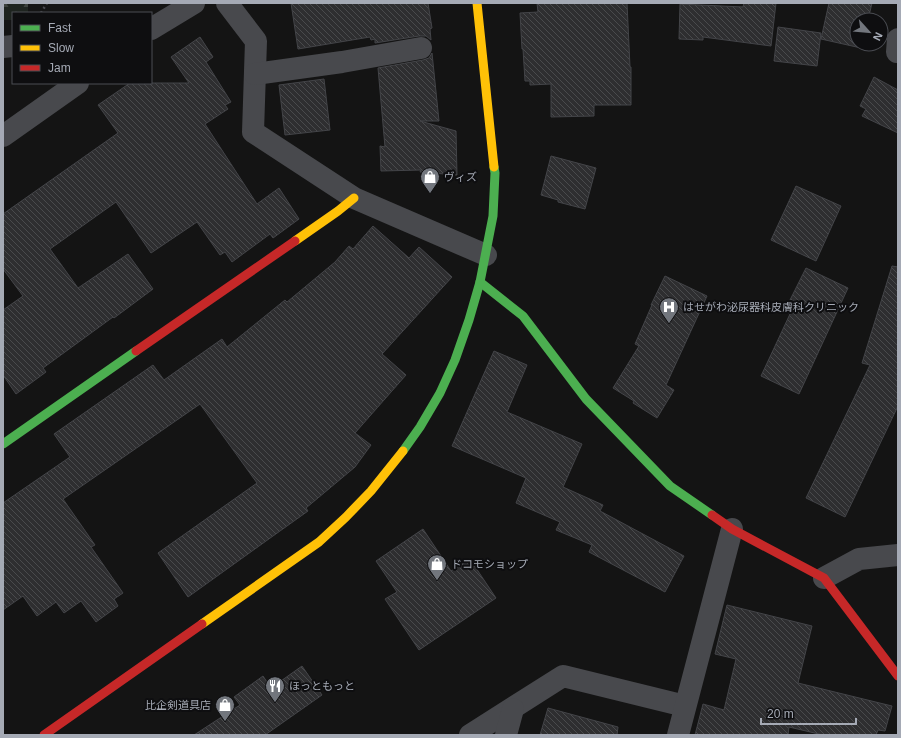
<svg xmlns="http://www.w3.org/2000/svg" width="901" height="738" font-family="Helvetica,'Noto Sans JP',sans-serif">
<defs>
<pattern id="forest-firs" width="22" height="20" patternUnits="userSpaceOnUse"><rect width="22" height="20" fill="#1e241f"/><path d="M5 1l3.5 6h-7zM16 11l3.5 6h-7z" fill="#3c413d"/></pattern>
<pattern id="building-back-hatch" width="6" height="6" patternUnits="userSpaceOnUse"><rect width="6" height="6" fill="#2e2e30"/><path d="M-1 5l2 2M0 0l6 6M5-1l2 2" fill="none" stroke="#494a4c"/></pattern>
</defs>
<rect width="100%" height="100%" fill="#141414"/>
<path fill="url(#forest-firs)" d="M 3,3 L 28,3 L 28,13 L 13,13 L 13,20 L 3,20 Z"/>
<g fill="url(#building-back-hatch)" stroke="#434448">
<path d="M 291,3 L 428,3 L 432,28 L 430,29 L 431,40 L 426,36 L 419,36 L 375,43 L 375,39 L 371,40 L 370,37 L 298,49 Z"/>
<path d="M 537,3 L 627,3 L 630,67 L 631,67 L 631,105 L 594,105 L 594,116 L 551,117 L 551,84 L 530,85 L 530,81 L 525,81 L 523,49 L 522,49 L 520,13 L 538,12 Z"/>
<path d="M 744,3 L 776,3 L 771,46 L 703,37 L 703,40 L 679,39 L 680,4 L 743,7 Z"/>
<path d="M 829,3 L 872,3 L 868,20 L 857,20 L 857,44 L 862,44 L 861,48 L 821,39 Z"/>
<path d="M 778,27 L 821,33 L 817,66 L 774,61 Z"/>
<path d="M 200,37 L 213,57 L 206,62 L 231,102 L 225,105 L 228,109 L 205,124 L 257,204 L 279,188 L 299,219 L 273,238 L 270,234 L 232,262 L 225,252 L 220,255 L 197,222 L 151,253 L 116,202 L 50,249 L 78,288 L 128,254 L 153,289 L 114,318 L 113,317 L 43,368 L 46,372 L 16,394 L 3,375 L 3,310 L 23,296 L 3,269 L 3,214 L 118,133 L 98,105 L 130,83 L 189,83 L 171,57 Z"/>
<path d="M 432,53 L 439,121 L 420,121 L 456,131 L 457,175 L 420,172 L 421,170 L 381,171 L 380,146 L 385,147 L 378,68 L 423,60 L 429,58 Z"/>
<path d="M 874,77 L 898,90 L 898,133 L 862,116 L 866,109 L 860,106 Z"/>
<path d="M 324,79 L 330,130 L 285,135 L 279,85 Z"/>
<path d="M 551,156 L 596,168 L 585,209 L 558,202 L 558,200 L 541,195 Z"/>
<path d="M 796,186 L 841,206 L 816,261 L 771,240 Z"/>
<path d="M 373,226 L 409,258 L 419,247 L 452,277 L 382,354 L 406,375 L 355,433 L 371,445 L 355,467 L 306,508 L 308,511 L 273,536 L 188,597 L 158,553 L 257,483 L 200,404 L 63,499 L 95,545 L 91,547 L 123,593 L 114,599 L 118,606 L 96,622 L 81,601 L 64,613 L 56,602 L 37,616 L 23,596 L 3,610 L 3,503 L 70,457 L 54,434 L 153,365 L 164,380 L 222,339 L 227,347 L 285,300 L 287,302 L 335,262 L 349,246 L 353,249 Z"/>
<path d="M 892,266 L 898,267 L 898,406 L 845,517 L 806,498 L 870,365 L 862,363 Z"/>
<path d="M 806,268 L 848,288 L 799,394 L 761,376 L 790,314 L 788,313 L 794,301 L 790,300 Z"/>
<path d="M 665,276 L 707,296 L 666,385 L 674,390 L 657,418 L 633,403 L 634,401 L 613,388 L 639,346 L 635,344 L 652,305 L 651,305 Z"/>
<path d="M 494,351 L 527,365 L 507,412 L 582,444 L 563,487 L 603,505 L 600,511 L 684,556 L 665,592 L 589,552 L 592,545 L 556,530 L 560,522 L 516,503 L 526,478 L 452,446 Z"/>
<path d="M 423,529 L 451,571 L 470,559 L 496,598 L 419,650 L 385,599 L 397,592 L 376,561 Z"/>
<path d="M 727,605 L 812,626 L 798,683 L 892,706 L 885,731 L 878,730 L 876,735 L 823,735 L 789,727 L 788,735 L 695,735 L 703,704 L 724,710 L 736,659 L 715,654 Z"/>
<path d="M 302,666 L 322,695 L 265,735 L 194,735 L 240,705 L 234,697 L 263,676 L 271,688 Z"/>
<path d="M 548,708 L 618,727 L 617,735 L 540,735 Z"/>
</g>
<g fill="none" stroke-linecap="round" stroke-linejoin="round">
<path stroke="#4a4b4f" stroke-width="2.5" stroke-dasharray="2 3" stroke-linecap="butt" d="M 41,13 L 47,3"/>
<g stroke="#48494d" stroke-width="22">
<path d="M 227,3 L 256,41 L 253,132 L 354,198 L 486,255"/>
<path d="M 151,29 L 194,3"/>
<path d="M 3,47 L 13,46"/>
<path d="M 897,52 L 898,39"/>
<path d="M 255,74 L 342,62 L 421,48"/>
<path d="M 3,136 L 78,83"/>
<path d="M 824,578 L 859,559 L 898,555"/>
<path d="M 470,735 L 563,676 L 685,706"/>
<path d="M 506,735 L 513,709"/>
<path d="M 678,735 L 732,529"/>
</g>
<g stroke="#4caf50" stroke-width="9">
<path d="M 480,282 L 523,316 L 586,399 L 670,486 L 712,515"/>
<path d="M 3,444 L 136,351"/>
<path d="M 403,451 L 420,427 L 440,393 L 455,360 L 469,320 L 480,282 L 493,216 L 495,173 L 494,167"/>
</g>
<g stroke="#ffc107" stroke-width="9">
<path d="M 477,3 L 494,167"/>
<path d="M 295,241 L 338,211 L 354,198"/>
<path d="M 202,624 L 319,542 L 346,517 L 371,491 L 403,451"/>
</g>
<g stroke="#c62828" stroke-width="9">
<path d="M 136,351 L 295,241"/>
<path d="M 712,515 L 732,529 L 824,578 L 898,676"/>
<path d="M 44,735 L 202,624"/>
</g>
</g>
<defs>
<g id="shop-pin" transform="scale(1)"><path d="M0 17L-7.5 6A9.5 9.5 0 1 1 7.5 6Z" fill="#72767d" stroke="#0e0e10"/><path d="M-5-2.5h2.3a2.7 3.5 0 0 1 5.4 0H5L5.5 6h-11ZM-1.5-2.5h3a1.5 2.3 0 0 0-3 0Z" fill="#fff"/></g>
<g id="hospital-pin" transform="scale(1)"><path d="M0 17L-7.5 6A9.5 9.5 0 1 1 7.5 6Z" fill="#72767d" stroke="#0e0e10"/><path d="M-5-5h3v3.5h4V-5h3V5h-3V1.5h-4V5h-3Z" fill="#fff"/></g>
<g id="restaurant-pin" transform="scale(1)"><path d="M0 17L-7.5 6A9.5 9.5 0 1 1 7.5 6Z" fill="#72767d" stroke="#0e0e10"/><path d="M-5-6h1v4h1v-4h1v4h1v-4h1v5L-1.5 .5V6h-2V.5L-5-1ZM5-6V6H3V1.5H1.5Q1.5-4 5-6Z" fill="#fff"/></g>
</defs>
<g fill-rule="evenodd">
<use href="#shop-pin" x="430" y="177"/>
<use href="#hospital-pin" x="669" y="307"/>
<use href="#shop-pin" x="437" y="564"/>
<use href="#restaurant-pin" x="275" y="686"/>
<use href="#shop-pin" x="225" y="705"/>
</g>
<g text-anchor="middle" stroke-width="4" stroke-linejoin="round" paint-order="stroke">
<g font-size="11" fill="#a5aab5" stroke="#0e0e10" text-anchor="start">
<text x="444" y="181">ヴィズ</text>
<text x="683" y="311">はせがわ泌尿器科皮膚科クリニック</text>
<text x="451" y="568">ドコモショップ</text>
<text x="289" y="690">ほっともっと</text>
<text x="211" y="709" text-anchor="end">比企剣道具店</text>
</g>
</g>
<rect width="901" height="738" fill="none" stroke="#a5aab5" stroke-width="8"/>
<rect x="12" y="12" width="140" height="72" fill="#0e0e10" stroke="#4a4c52"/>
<rect x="20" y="25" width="20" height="6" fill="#4caf50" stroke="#4a4c52"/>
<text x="48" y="32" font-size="12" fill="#a5aab5">Fast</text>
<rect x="20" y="45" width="20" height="6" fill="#ffc107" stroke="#4a4c52"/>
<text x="48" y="52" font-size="12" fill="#a5aab5">Slow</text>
<rect x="20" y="65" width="20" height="6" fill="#c62828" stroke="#4a4c52"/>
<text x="48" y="72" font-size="12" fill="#a5aab5">Jam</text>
<g transform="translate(869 32) rotate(117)"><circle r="19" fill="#0e0e10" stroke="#4a4c52"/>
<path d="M0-3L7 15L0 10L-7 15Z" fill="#72767d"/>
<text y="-6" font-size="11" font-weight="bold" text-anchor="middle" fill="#a5aab5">N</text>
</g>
<path d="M761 718v6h95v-6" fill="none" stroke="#a5aab5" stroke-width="2"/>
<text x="767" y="718" font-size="12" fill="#a5aab5" stroke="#0e0e10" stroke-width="3" paint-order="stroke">20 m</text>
</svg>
